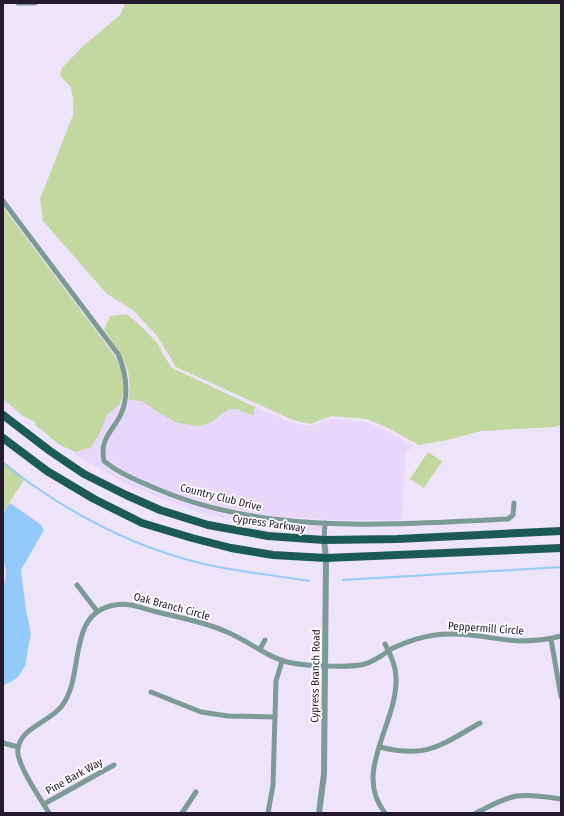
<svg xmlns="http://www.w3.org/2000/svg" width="564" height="816" font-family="'Fira Sans Condensed',sans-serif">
<rect width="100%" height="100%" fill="#ede4f9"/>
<g fill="#e7d8fb">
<path d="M 128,400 L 142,401 L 159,413 L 177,423 L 220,415 L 229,409 L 237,409 L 253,416 L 255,407 L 292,423 L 310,426 L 332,419 L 366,422 L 387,431 L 402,439 L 405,444 L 412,444 L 415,446 L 406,452 L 401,520 L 329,520 L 269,516 L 224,507 L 175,493 L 127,473 L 107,459 L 106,453 L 108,439 L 124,415 Z"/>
<path d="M 120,404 L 118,412 L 103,436 L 99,451 L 99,456 L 102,464 L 111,471 L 124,479 L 172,499 L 222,514 L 268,522 L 322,526 L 322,530 L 296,530 L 252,524 L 205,514 L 158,497 L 125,483 L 82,459 L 73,451 L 76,452 L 100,433 L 107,415 Z"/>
</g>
<g fill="#c3d8a1">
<path d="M 125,3 L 561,3 L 561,425 L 554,427 L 481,431 L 443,441 L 419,445 L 388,428 L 367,419 L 332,416 L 310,424 L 293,420 L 176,367 L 157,336 L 134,311 L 107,294 L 43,221 L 40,199 L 73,115 L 73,100 L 71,87 L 60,76 L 62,68 L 82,47 L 121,14 Z"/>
<path d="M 3,207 L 115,356 L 121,370 L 124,390 L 120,404 L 107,415 L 100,433 L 91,447 L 76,452 L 60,445 L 35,425 L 35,422 L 23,416 L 3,399 Z"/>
<path d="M 127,314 L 142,327 L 158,344 L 164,356 L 172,368 L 255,407 L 253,416 L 237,409 L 229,409 L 210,423 L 199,426 L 177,423 L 159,413 L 142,401 L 128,400 C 135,372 120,351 104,330 L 110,316 Z"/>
<path d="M 428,452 L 442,461 L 424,488 L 410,479 Z"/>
<path d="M 3,461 L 25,478 L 3,513 Z"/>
</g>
<path fill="#94caf9" d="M 10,503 L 40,524 L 44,530 L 21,570 L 26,610 L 31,633 L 25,666 L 19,676 L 11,682 L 3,685 L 3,592 L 6,572 L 3,557 L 3,513 Z"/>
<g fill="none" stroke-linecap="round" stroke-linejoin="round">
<g stroke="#94caf9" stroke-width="2">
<path d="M 3,463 C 15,473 28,482 40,490 C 90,524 145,550 204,564 C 238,572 274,575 309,581"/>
<path d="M 343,580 L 561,567"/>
</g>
<g stroke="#7d9b96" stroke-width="5">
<path d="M 18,3 L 35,3"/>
<path d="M 3,201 L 118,354 C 126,373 130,393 121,414 C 113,431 99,439 104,461 C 120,474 138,481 157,489 C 267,536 392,524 508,519 L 513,515 L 514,503"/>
<path d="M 324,540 L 325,523"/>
<path d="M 77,585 L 97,611"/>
<path d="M 551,639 L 561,697"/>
<path d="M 385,644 C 391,655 396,666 396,678 C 398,723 352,772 385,813"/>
<path d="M 260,649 L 265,640"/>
<path d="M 151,692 L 201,712 L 228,716 L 275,717"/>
<path d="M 3,743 L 18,747"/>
<path d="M 380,747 C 427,759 441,745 480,723"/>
<path d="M 44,804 L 114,765"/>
<path d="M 49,813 C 41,799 15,763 18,748 C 22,727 49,722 61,707 C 86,677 65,613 115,605 C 129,602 144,609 157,612 C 181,618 205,622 227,632 C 249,641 269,659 292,663 C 306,666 352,668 365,664 C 375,661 384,654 393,648 C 406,642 421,637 435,635 C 463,631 490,639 518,641 C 532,641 547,640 561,636"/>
<path d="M 182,813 L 196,792"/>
<path d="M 268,813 L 273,785 L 276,681 L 282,661"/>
<path d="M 476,813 C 489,807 503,798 517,796 C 531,794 547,797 561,799"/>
</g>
<path stroke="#7d9b96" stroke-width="6" d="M 319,813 L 324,774 L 326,558 L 324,540"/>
<g stroke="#1c5a54" stroke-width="8">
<path d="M 3,415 L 50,451 L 84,474 L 126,495 L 160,510 L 208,525 L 268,536 L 324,540 L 397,539 L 561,531"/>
<path d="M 3,438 L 47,471 L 94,499 L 142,523 L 192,538 L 231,548 L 273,555 L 326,558 L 561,548"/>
</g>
</g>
<g text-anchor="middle" stroke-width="3.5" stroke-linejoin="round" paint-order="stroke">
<g font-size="11" fill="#231a2d" stroke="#fff">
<text transform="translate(221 497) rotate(14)" y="4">Country Club Drive</text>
<text transform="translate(269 523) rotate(8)" y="4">Cypress Parkway</text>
<text transform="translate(172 606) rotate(15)" y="4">Oak Branch Circle</text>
<text transform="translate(486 628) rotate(4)" y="4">Peppermill Circle</text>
<text transform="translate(315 676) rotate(-89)" y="4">Cypress Branch Road</text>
<text transform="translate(74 776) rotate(-29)" y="4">Pine Bark Way</text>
</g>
</g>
<rect width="564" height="816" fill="none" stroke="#231a2d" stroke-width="8"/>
</svg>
